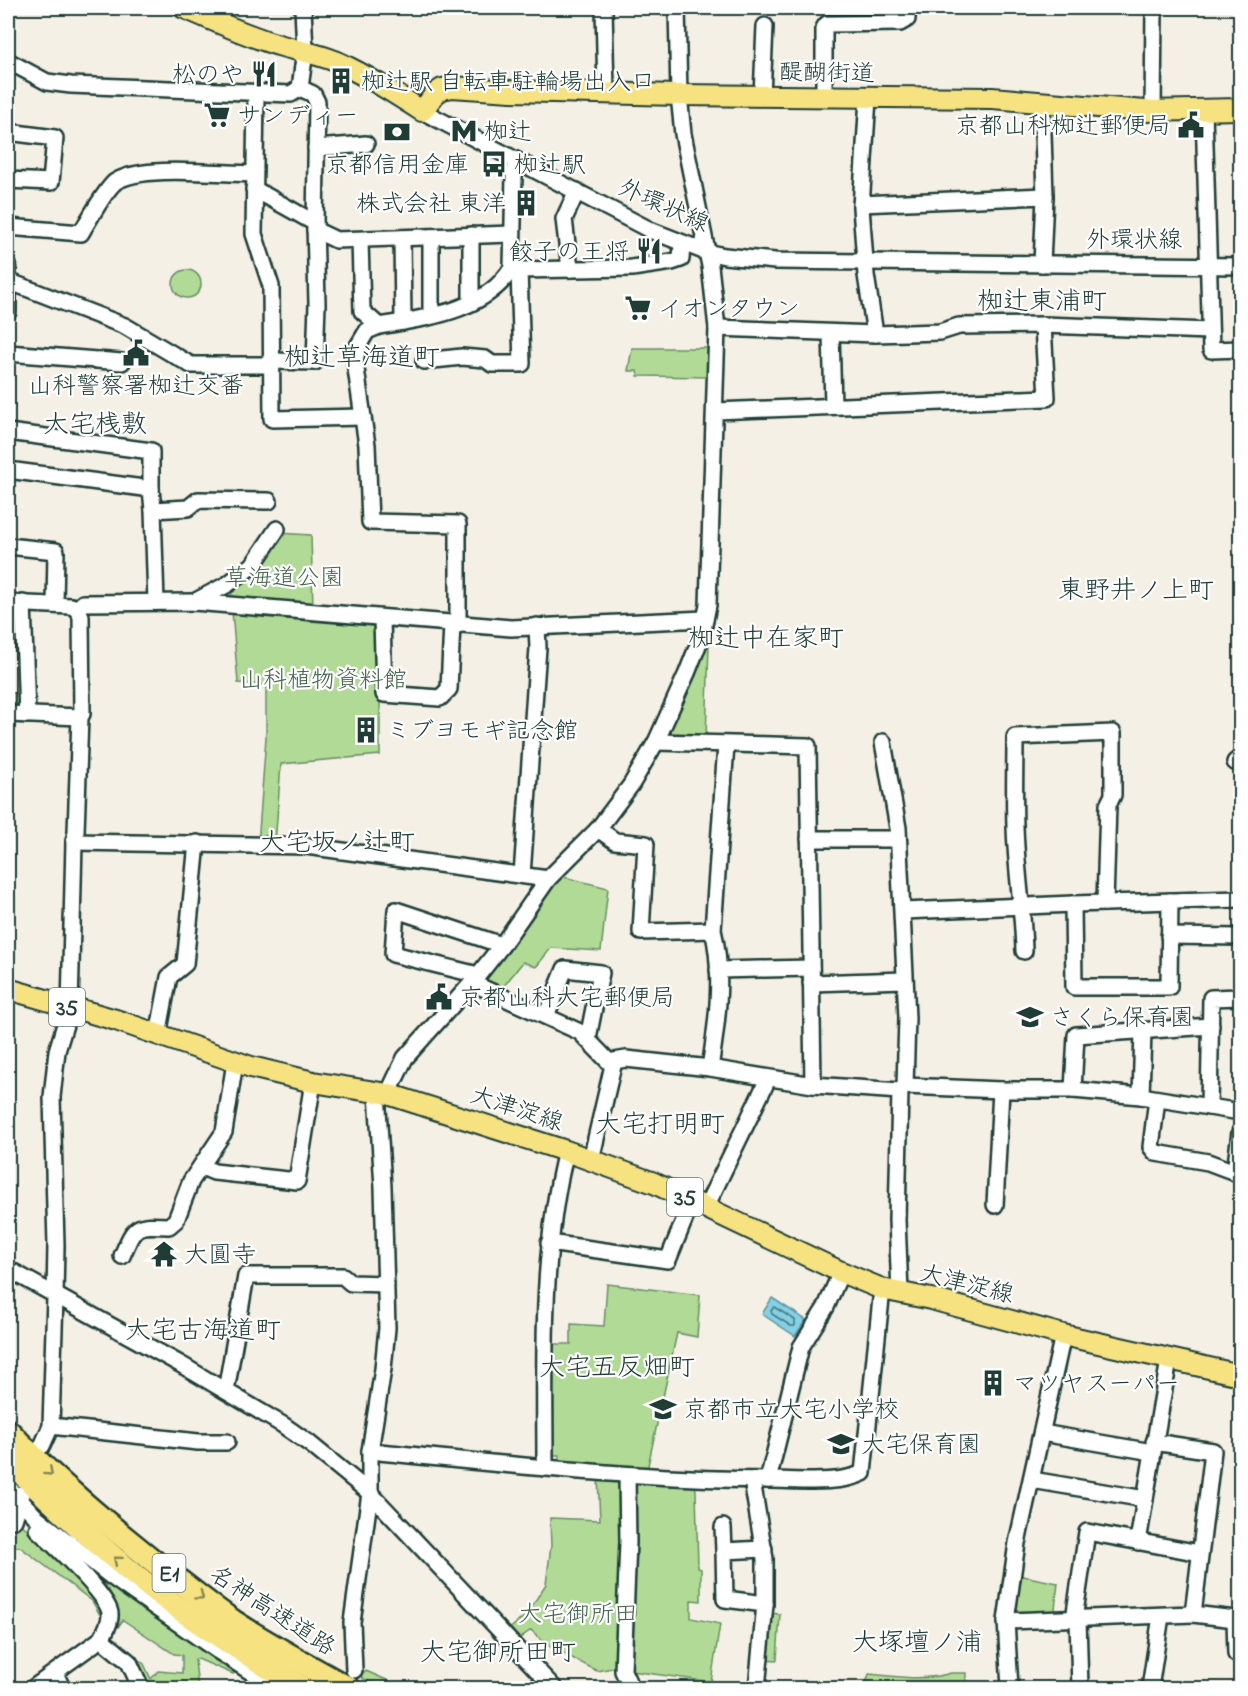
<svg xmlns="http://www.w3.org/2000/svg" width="1248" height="1696" font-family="'Indie Flower','Klee One',sans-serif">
<rect width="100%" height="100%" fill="#f5f0e6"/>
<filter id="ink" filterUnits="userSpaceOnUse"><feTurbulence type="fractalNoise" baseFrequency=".0167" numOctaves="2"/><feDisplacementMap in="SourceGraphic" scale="12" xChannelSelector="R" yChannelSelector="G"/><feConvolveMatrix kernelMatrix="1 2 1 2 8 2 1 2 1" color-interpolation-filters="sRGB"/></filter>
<g filter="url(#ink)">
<g fill="#b1da96" stroke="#688c65" stroke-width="1.5">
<circle cx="187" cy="284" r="14"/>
<path d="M 632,348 L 712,348 L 711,377 L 638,376 L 637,371 L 628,371 Z"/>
<path d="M 277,533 L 311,535 L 313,608 L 232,601 L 231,587 Z"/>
<path d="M 232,611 L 380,623 L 380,755 L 281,764 L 275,845 L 258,845 L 266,737 L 266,685 L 238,683 Z"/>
<path d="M 703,644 L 709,645 L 706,738 L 668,738 L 664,733 Z"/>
<path d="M 8,693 L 21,693 L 20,709 L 8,712 Z"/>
<path d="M 556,875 L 608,888 L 601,951 L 551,948 L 536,967 L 523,962 L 499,992 L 480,978 Z"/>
<path d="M 607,1284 L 700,1295 L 697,1337 L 677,1333 L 647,1470 L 559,1465 L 559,1455 L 552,1455 L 553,1344 L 571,1344 L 571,1324 L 604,1326 Z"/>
<path d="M 598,1478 L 619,1478 L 624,1486 L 618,1667 L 597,1671 L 547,1645 L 531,1630 L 516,1641 L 507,1631 L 526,1615 L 546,1584 L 551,1546 L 550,1518 L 600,1520 Z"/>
<path d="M 635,1480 L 694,1481 L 696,1490 L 698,1568 L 701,1569 L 701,1601 L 691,1600 L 691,1618 L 720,1624 L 711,1682 L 625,1670 Z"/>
<path d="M 20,1523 C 41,1540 98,1593 106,1616 L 97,1632 L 96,1629 L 102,1618 L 92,1601 L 20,1547 L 9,1546 L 16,1524 Z"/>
<path d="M 69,1549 L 236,1671 L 233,1674 L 198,1659 L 195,1660 L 198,1688 L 145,1688 L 133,1655 L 144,1664 L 151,1679 L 158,1671 L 182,1673 L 182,1655 L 174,1654 L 123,1620 L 118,1627 L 113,1625 Z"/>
<path d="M 1018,1575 L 1058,1583 L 1054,1617 L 1013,1617 Z"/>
<path d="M 767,1613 L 780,1614 L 777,1660 L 763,1659 Z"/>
<path d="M 366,1671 L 405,1688 L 382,1688 L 362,1678 L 361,1673 Z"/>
<path d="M 951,1673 L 966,1673 L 966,1688 L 869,1688 L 867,1680 L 869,1674 C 895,1677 926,1681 951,1673 Z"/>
</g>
<path fill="#85d0e5" stroke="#5c959e" stroke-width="1.5" d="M 772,1298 L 806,1320 L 795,1336 L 762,1314 Z"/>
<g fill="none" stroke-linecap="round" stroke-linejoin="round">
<path stroke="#48787b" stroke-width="1.5" d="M 774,1307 L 795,1320 L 795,1326 L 791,1326 L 772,1314 L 771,1311 Z"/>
<g stroke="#1f3d34" stroke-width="20">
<g id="minor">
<path d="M 604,8 L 606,92"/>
<path d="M 8,61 L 47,82 L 71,85 L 291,94 L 300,88"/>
<path d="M 300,88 L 305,51 L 303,8"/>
<path d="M 256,93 L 254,234 L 271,286 L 272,419 L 363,417"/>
<path d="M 762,96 L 765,26"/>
<path d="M 824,98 L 824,28 L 827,24 L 900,23 L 907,19 L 907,8"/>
<path d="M 868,98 L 861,207 L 866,275 L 875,334"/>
<path d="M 422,111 L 650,230 L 706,252 L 725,256 L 775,261 L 1240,266"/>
<path d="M 1153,111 L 1154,8"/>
<path d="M 1204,111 L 1211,350 L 1240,349"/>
<path d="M 8,132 L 55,138 L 51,182 L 8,180"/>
<path d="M 316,148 L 366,144"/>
<path d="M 254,189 L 315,223"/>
<path d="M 861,204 L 1045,196"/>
<path d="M 8,227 L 81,233 C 88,221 106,189 115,182 C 142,164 220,174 254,174"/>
<path d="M 315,230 L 336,240 L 512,234"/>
<path d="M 471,235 L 471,303"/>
<path d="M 402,238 L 403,322"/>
<path d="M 360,240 L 362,311 L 379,326"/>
<path d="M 1042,264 L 1045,196 L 1042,103"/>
<path d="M 8,267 L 8,312"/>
<path d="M 512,268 L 519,270 L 632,268 L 672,262 L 681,259 L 682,244"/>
<path d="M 570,269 L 564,219 L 577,191"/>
<path d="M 8,281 L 125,326 L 191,365 L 271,365"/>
<path d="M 431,315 L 431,237"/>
<path d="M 717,328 L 875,334 L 940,332 L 959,326 L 1043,325 L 1210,331"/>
<path d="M 831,333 L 833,405"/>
<path d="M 8,353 L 122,362"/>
<path d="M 271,361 L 315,362 L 317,304 L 315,223 L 317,102 L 313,94 L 300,88"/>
<path d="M 424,361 L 462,357 L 485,359 L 492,364 L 522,364 L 519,270"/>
<path d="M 715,411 L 1047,398 L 1043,325"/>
<path d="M 8,432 L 151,451 L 151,489"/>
<path d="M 8,470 L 151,489 L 153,510 L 156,602"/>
<path d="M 153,510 L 188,508 L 198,500 L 269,501"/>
<path d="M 8,546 L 56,551 L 55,605"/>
<path d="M 194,602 L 228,584 L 253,565 L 277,529"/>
<path d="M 8,603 L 71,606 L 77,609 L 83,603 L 194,602 L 511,628 L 705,619"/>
<path d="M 23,603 L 27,715"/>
<path d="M 382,618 L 384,694 L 440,698 L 449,689 L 452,624"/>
<path d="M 458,625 L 458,524 L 370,522 L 367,445 L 355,362 L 358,346 L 367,331 L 379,326 C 425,318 485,312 512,268 L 514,175 L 516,161"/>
<path d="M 8,714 L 80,717"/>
<path d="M 656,742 L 808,746 L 813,1085"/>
<path d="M 883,742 L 898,828 L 907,1018 L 905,1086 L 900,1091 L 897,1220 L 900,1292"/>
<path d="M 1235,762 L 1240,758"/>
<path d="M 598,829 L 615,841 L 646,844 L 641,932 L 713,930"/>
<path d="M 809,839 L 898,839"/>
<path d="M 74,842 L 306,846 L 548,879"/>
<path d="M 522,875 L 538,648 L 537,626"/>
<path d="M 1073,904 L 1074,987 L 1169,987 L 1170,901"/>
<path d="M 903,911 L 1073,904 L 1240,899"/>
<path d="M 1169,936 L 1240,937"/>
<path d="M 1024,951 C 1023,909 1016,868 1015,826 C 1014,796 1015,767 1015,737 L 1113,733 L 1113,795 L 1108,805 L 1105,903"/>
<path d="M 718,970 L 811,968"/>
<path d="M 478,975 L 393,954 L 396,910 L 502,945"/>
<path d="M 472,983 L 580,1032 L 613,1066"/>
<path d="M 811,983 L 905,980"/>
<path d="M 546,1016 L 565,969 L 601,973 L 588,1038"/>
<path d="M 158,1035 L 169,977 L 185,964 L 197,843"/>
<path d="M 710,1068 C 717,1024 724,974 713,930 L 726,745"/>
<path d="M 905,1086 L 1001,1090 L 1073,1090 L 1141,1096 L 1240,1112"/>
<path d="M 1073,1090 L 1076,1035 L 1211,1026"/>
<path d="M 388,1094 L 405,1058 L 472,983 L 502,945 L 548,879 L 598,829 L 631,785 L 656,742 L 687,673 L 702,635 L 708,605 L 717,328 L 710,266 L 683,134 L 679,95 L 677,8"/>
<path d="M 1141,1096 L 1143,1031"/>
<path d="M 1157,1099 L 1151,1147 L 1156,1153 L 1208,1162 L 1240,1174"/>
<path d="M 1209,1107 L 1211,998 L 1240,997"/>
<path d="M 591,1160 L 614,1061 L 626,1059 L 710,1068 L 813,1085 L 900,1091"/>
<path d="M 202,1167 L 214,1172 L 297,1181 L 313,1082"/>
<path d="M 1235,1173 L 1240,1132"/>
<path d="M 995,1205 L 1001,1090"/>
<path d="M 706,1207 L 768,1079"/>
<path d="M 549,1243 L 668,1260 L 692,1201"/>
<path d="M 122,1256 C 135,1225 135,1224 169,1226 L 176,1220 L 191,1181 L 224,1132 L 235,1062"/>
<path d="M 8,1269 L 180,1364 L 283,1425 L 310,1444 L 370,1493 L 554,1688"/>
<path d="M 226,1391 L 246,1276 L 343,1276 L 351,1283 L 386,1284"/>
<path d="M 51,1426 L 198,1442 L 227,1442"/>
<path d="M 1042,1433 L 1152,1452"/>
<path d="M 42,1446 L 51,1426 L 55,1297 L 56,1245 L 52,1097 L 57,1051 L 70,1008 L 74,842 L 76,832 L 80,717 L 82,714 L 81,616 L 77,609"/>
<path d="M 370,1451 C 502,1464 635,1479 769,1480 C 797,1480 838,1485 863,1473 L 882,1289"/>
<path d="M 545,1468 C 545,1361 540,1255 566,1151"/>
<path d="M 627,1475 L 628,1542 L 623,1671 L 631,1688"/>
<path d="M 752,1480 L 765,1559 L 765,1604 L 757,1688"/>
<path d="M 768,1480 L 801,1347 L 826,1307 L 841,1272"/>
<path d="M 1032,1480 L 1145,1499 L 1169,1360"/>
<path d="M 8,1487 L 35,1516 L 112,1577 L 218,1651 L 276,1688"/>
<path d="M 14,1520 L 22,1494"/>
<path d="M 723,1527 L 724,1551"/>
<path d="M 1138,1542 L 1145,1499"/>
<path d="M 764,1549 L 724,1551 L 725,1599 L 765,1604"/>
<path d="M 1193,1614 L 1235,1619 L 1236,1654 L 1240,1654"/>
<path d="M 1074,1619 L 1087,1532 L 1200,1553"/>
<path d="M 1078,1619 L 1080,1688"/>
<path d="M 1006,1621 L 1193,1614 L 1213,1451 L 1154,1442"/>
<path d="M 101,1639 L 129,1662 L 141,1688"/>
<path d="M 354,1670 L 352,1622 L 370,1493 L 370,1451 L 383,1369 L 387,1328 L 383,1187 L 377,1093"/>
<path d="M 55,1673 L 62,1688"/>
<path d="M 33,1688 L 101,1639 C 105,1632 111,1622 110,1613 C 108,1595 52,1543 37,1529"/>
<path d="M 1010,1688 L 1006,1621 L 1017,1543 L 1063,1335"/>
<path d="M 1150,1688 L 1161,1616"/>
</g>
</g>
<g stroke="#1f3d34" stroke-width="24">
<g id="major">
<path d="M 184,8 C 216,21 249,37 282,46 C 300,51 318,54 335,61 C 366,75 394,93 422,111 L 435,94 L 442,89 L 452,87 L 511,91 L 679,95 L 992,98 L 1145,111 L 1240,109"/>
<path d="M 8,989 L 116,1020 L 251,1067 L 313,1082 L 388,1094 L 566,1151 L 654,1183 L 841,1272 L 882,1289 L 931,1299 L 1063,1335 L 1240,1375"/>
</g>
</g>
<g stroke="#1f3d34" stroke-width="27">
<g id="highway">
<path d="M 8,1431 C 55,1481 108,1525 161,1567 C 185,1585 209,1605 234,1622 C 271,1646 310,1667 348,1688"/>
<path d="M 8,1460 C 44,1495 80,1529 119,1562 C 176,1610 240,1651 303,1688"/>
</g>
</g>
<use href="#minor" stroke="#fff" stroke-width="15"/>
<use href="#major" stroke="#f7e281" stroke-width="20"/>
<use href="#highway" stroke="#f7e281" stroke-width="22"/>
</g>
<defs><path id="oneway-chevron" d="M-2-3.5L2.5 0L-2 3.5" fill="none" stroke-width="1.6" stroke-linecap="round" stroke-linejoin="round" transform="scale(1.5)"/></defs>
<g stroke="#808757">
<use href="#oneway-chevron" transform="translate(49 1472) rotate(42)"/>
<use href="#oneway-chevron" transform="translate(117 1560) rotate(-140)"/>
<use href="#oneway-chevron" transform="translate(200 1596) rotate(37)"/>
</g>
</g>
<defs>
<g id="restaurant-bare" transform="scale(2.07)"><path d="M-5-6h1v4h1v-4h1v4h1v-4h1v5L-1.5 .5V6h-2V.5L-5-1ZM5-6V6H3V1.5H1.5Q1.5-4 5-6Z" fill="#1f3d34" stroke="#fff" stroke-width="2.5" paint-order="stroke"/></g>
<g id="building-bare" transform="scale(2.07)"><path d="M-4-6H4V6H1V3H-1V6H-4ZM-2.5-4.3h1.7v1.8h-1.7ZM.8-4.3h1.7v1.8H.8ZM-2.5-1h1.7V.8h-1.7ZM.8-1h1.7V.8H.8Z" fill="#1f3d34" stroke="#fff" stroke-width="2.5" paint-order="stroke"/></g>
<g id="supermarket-bare" transform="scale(2.07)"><path d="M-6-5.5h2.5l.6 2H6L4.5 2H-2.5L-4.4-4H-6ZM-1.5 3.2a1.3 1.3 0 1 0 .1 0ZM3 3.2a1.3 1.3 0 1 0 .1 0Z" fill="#1f3d34" stroke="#fff" stroke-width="2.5" paint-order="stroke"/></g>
<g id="civic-bare" transform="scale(2.07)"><path d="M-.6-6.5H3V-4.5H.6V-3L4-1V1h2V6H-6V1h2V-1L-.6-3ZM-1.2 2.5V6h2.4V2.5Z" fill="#1f3d34" stroke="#fff" stroke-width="2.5" paint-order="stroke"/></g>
<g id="metro-bare" transform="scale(2.07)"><path d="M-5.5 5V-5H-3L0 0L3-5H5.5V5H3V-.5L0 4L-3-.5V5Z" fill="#1f3d34" stroke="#fff" stroke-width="2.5" paint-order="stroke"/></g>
<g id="bank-bare" transform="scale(2.07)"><path d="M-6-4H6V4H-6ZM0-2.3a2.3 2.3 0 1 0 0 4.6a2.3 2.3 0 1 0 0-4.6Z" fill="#1f3d34" stroke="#fff" stroke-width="2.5" paint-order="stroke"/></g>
<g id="bus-bare" transform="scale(2.07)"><path d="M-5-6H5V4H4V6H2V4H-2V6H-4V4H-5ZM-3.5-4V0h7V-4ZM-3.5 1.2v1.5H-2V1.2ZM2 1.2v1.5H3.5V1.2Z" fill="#1f3d34" stroke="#fff" stroke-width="2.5" paint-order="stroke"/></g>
<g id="school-bare" transform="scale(2.07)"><path d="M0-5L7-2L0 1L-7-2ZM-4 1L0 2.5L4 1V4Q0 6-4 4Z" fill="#1f3d34" stroke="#fff" stroke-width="2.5" paint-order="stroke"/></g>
<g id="temple-bare" transform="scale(2.07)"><path d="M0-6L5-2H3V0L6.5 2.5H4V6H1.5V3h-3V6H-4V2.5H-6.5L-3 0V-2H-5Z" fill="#1f3d34" stroke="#fff" stroke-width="2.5" paint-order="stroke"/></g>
</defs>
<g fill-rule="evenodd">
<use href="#restaurant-bare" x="264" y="74"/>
<use href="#building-bare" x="341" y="81"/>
<use href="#supermarket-bare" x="217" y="115"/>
<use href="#civic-bare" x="1191" y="125"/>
<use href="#metro-bare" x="464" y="131"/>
<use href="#bank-bare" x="397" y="132"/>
<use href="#bus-bare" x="494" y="164"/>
<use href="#building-bare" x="526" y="203"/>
<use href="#restaurant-bare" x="649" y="251"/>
<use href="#supermarket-bare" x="638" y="308"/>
<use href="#civic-bare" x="136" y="353"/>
<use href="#building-bare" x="366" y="730"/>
<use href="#civic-bare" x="439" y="997"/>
<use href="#school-bare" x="1030" y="1017"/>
<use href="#temple-bare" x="164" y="1254"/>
<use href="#building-bare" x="993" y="1383"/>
<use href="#school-bare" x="663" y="1409"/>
<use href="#school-bare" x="841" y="1444"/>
</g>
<g text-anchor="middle" stroke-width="4.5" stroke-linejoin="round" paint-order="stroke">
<g fill="#fff" stroke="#627771" stroke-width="1.5">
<rect x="49" y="988" width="36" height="38" rx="4.5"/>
<rect x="667" y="1178" width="36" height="38" rx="4.5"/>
<rect x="152.5" y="1554" width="33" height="38" rx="4.5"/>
</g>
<g font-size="22" font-weight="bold" fill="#1f3d34">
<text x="67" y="1015">35</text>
<text x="685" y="1205">35</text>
<text x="169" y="1581">E1</text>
</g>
<g font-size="24" fill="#1f3d34" stroke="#fff">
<text transform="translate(827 72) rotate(1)" y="8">醍醐街道</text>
<text transform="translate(664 205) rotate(24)" y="8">外環状線</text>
<text x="1134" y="247">外環状線</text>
<text transform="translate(517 1108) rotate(18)" y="8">大津淀線</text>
<text transform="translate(967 1283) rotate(14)" y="8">大津淀線</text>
<text transform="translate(273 1610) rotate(33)" y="8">名神高速道路</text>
</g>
<g font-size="24" fill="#1f3d34" stroke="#fff" text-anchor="start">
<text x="244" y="82" text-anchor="end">松のや</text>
<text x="361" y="89">椥辻駅 自転車駐輪場出入口</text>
<text x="237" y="123">サンディー</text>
<text x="1171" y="133" text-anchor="end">京都山科椥辻郵便局</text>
<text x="484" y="139">椥辻</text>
<text x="397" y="172" text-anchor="middle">京都信用金庫</text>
<text x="514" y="172">椥辻駅</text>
<text x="506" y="211" text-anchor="end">株式会社 東洋</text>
<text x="629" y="259" text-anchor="end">餃子の王将</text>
<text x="658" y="316">イオンタウン</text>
<text x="136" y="393" text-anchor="middle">山科警察署椥辻交番</text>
<text x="386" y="738">ミブヨモギ記念館</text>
<text x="459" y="1005">京都山科大宅郵便局</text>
<text x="1050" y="1025">さくら保育園</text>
<text x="184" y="1262">大圓寺</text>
<text x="1013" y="1391">マツヤスーパー</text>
<text x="683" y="1417">京都市立大宅小学校</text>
<text x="861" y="1452">大宅保育園</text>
</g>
<g font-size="24" fill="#44644c" stroke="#fff">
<text x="284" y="585">草海道公園</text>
<text x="323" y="687">山科植物資料館</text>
<text x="578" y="1621">大宅御所田</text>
</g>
<g font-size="26" fill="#1f3d34" stroke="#fff">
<text x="1042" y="309">椥辻東浦町</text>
<text x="362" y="365">椥辻草海道町</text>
<text x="95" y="432">大宅桟敷</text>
<text x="1136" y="598">東野井ノ上町</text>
<text x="766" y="646">椥辻中在家町</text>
<text x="337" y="850">大宅坂ノ辻町</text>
<text x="660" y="1132">大宅打明町</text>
<text x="203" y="1338">大宅古海道町</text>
<text x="617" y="1375">大宅五反畑町</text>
<text x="917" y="1650">大塚壇ノ浦</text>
<text x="498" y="1660">大宅御所田町</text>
</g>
</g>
<rect width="1248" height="1696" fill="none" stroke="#fff" stroke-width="30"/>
<rect x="15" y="15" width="1218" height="1666" fill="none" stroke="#1f3d34" stroke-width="2" filter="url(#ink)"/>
</svg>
